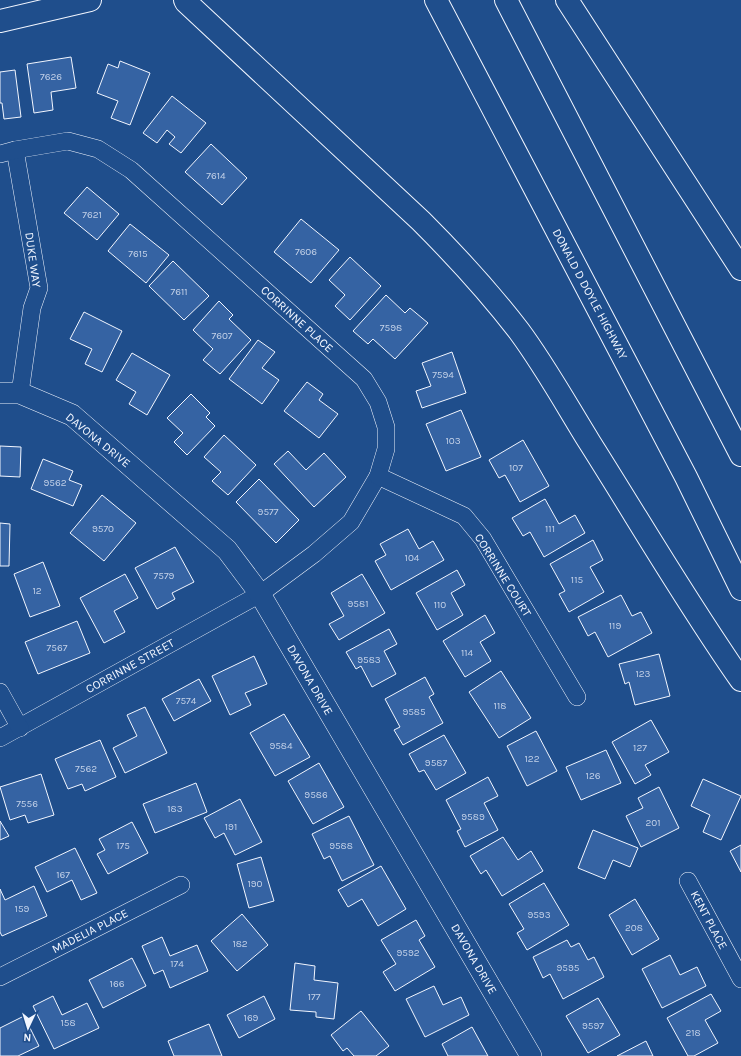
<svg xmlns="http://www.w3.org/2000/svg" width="741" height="1056" font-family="Karla,sans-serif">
<rect width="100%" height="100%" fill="#1f4e8c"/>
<g fill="#3563a3" stroke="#f2f6ff">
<path d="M 71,57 L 76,88 L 51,92 L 53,110 L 34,113 L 27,64 Z"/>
<path d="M 120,61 L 150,73 L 130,125 L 111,118 L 118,101 L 97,93 L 108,64 L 118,68 Z"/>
<path d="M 15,70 L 21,117 L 4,119 L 2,103 L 0,103 L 0,72 Z"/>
<path d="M 172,96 L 206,123 L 181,153 L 169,144 L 175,137 L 167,130 L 157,143 L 143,133 Z"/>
<path d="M 211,144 L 247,178 L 222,205 L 185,172 Z"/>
<path d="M 87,187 L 119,214 L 97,240 L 64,213 Z"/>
<path d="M 301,219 L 339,250 L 311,283 L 274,252 Z"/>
<path d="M 130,224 L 169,255 L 146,283 L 108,251 Z"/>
<path d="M 350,257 L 381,286 L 350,320 L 335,306 L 345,295 L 329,280 Z"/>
<path d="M 173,261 L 209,296 L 184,320 L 149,286 Z"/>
<path d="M 386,295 L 405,313 L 410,308 L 428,323 L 395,359 L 373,339 L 368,344 L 353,331 Z"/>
<path d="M 219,301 L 233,315 L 229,319 L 251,340 L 220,374 L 203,360 L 213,349 L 193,330 Z"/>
<path d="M 84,312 L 122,331 L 102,372 L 85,364 L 92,349 L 70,339 Z"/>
<path d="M 258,340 L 275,352 L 262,368 L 279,380 L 262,404 L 229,379 Z"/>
<path d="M 452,352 L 466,393 L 422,408 L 416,391 L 431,386 L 422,363 Z"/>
<path d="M 132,353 L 170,375 L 147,415 L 129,404 L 136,392 L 116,380 Z"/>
<path d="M 307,382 L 323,394 L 319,400 L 338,414 L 319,438 L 284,411 Z"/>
<path d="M 191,394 L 210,413 L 206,417 L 215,426 L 187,455 L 174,442 L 183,433 L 167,418 Z"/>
<path d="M 461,410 L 481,457 L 446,471 L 426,424 Z"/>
<path d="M 224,435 L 256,465 L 228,495 L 212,481 L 221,472 L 204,457 Z"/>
<path d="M 523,440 L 549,486 L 520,502 L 505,475 L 499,478 L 489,460 Z"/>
<path d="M 0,446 L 21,447 L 20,477 L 0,476 Z"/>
<path d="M 288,451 L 306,470 L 324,453 L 346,477 L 314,507 L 274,464 Z"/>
<path d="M 43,459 L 73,471 L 69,480 L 82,485 L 73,506 L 31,489 Z"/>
<path d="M 259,479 L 299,520 L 276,543 L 236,502 Z"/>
<path d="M 102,495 L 136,523 L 104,561 L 70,533 Z"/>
<path d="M 545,499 L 559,524 L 575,515 L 585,533 L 544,557 L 530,532 L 523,536 L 512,518 Z"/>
<path d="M 0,523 L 10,524 L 9,566 L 0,566 Z"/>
<path d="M 408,529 L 419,549 L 433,541 L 444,560 L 391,590 L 375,561 L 386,555 L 380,544 Z"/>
<path d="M 593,540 L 603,560 L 590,567 L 604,592 L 569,612 L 559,594 L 565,591 L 550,564 Z"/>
<path d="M 175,547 L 194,582 L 172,593 L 175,599 L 157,609 L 135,568 Z"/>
<path d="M 43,562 L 60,606 L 30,617 L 14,574 Z"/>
<path d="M 457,570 L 465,585 L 451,593 L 463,615 L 437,630 L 416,593 Z"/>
<path d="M 125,574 L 138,598 L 114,611 L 125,632 L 104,643 L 80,598 Z"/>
<path d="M 362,574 L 385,613 L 339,640 L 329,624 L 344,616 L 331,593 Z"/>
<path d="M 621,595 L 632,616 L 641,612 L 652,633 L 608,657 L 595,632 L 588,636 L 578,617 Z"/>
<path d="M 485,615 L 495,633 L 480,642 L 491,661 L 465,677 L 443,641 Z"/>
<path d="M 77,621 L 90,653 L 38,674 L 25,642 Z"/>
<path d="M 389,629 L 397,644 L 384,651 L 396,674 L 372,687 L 361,666 L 356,669 L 346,652 Z"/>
<path d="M 659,654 L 670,696 L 635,705 L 629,682 L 625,684 L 619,664 Z"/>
<path d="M 254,656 L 267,684 L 245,693 L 251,705 L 230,715 L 212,676 Z"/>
<path d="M 501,671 L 531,718 L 499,738 L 469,692 Z"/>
<path d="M 425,677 L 434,694 L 429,697 L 443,723 L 403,745 L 394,730 L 400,727 L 385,699 Z"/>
<path d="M 199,679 L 211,701 L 174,721 L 162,699 Z"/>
<path d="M 145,707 L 167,753 L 125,773 L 113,748 L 137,736 L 127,715 Z"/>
<path d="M 284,714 L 310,757 L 275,776 L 250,733 Z"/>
<path d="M 651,720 L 669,752 L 645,765 L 651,775 L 635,784 L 612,742 Z"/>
<path d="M 536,731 L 557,771 L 527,786 L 507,746 Z"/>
<path d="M 444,735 L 466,773 L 436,790 L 424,770 L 419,772 L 409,754 Z"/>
<path d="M 100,740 L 116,777 L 85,791 L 82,784 L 68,789 L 55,759 Z"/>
<path d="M 606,750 L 621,783 L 581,800 L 566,767 Z"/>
<path d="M 319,763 L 344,807 L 313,824 L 288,781 Z"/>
<path d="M 41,774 L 54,815 L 28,823 L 25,815 L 10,820 L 0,787 Z"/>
<path d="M 488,777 L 498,796 L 484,803 L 498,830 L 465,847 L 457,831 L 461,829 L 446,800 Z"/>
<path d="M 703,779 L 741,796 L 721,840 L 703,832 L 710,815 L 691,806 Z"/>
<path d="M 196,783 L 207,812 L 155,833 L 143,804 Z"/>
<path d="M 659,787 L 679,828 L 641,847 L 626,816 L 643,808 L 638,798 Z"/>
<path d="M 240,799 L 262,842 L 235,855 L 224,833 L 215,838 L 204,818 Z"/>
<path d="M 349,816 L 374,865 L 342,881 L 330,856 L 324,859 L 312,834 Z"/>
<path d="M 0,821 L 9,836 L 0,840 Z"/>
<path d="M 132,822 L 148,853 L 108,874 L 97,854 L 105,850 L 99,839 Z"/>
<path d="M 593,830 L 638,848 L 630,867 L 613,860 L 605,879 L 578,868 Z"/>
<path d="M 503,837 L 518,860 L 531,851 L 543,871 L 502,896 L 486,870 L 481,874 L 470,856 Z"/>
<path d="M 741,845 L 741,872 L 730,851 Z"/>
<path d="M 75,848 L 97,893 L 81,900 L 72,880 L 47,892 L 35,867 Z"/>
<path d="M 261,857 L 274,901 L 249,908 L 237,864 Z"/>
<path d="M 381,866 L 406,909 L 378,926 L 362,899 L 348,907 L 338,890 Z"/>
<path d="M 544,883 L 569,925 L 527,950 L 517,933 L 524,929 L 509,904 Z"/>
<path d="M 34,886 L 47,916 L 2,936 L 0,932 L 0,889 L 5,900 Z"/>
<path d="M 635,899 L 659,939 L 632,955 L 609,915 Z"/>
<path d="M 242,914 L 268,945 L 237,971 L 211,941 Z"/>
<path d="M 416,920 L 425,936 L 419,940 L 435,967 L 395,991 L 383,972 L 396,964 L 381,940 Z"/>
<path d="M 162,937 L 170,956 L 197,945 L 208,971 L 170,988 L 163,970 L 154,974 L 142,946 Z"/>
<path d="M 567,940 L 571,947 L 579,943 L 588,960 L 594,957 L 604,977 L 563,999 L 550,974 L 543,978 L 533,957 Z"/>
<path d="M 670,955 L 680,975 L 697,967 L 706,986 L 662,1008 L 642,969 Z"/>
<path d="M 132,958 L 146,986 L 103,1008 L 89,980 Z"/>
<path d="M 295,963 L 315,966 L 314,980 L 338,983 L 334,1019 L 316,1017 L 316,1012 L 290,1010 Z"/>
<path d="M 434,986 L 443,1005 L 461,997 L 469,1015 L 425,1037 L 406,999 Z"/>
<path d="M 711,994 L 721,1011 L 705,1020 L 718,1043 L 694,1056 L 688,1056 L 667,1018 Z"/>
<path d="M 53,996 L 62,1015 L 87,1003 L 99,1028 L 54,1049 L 33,1006 Z"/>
<path d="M 264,996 L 275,1019 L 239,1038 L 227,1015 Z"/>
<path d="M 598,998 L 620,1035 L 588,1053 L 566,1016 Z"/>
<path d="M 361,1011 L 389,1046 L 376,1056 L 354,1056 L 347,1048 L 343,1051 L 331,1035 Z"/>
<path d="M 24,1016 L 39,1046 L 18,1056 L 0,1056 L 0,1028 Z"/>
<path d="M 209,1024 L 222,1056 L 174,1056 L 168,1041 Z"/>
<path d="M 472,1027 L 488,1056 L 448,1056 L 442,1044 Z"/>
<path d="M 646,1041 L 653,1056 L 617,1056 Z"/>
</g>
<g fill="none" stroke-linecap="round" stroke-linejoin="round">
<g stroke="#f2f6ff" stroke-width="18">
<g id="minor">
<path d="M 15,150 L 39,288 L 32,308 L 20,393"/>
<path d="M 0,154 L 15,150 L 68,141 L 98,149 L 131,170 L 364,379 L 378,402 L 386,427 L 386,449 L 378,476 L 351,522 L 314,554 L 260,594 L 0,738"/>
<path d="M 378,476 L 464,516 L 483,539 L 577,697"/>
<path d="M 0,692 L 20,728"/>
<path d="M 688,881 L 741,979"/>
<path d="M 0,977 L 181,885"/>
</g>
</g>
<g stroke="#f2f6ff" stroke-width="22">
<path id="tertiary" d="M 0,393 L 20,393 L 72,415 L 227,550 L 260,594 L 531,1056"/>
</g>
<g stroke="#f2f6ff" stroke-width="24">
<path id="secondary" d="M 0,21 L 90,0"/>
</g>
<g stroke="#f2f6ff" stroke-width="24">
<g id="motorway">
<path d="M 185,0 L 186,2 L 421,221 C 456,256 489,292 519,331 C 545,366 567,406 590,443 C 640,522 687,603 741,680"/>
<path d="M 436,0 L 686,477 L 741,589"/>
<path d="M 506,0 L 741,455"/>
<path d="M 567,0 L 741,269"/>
</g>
</g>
<use href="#minor" stroke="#1f4e8c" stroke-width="17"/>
<use href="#tertiary" stroke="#1f4e8c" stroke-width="21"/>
<use href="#secondary" stroke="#1f4e8c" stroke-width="22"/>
<use href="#motorway" stroke="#1f4e8c" stroke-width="22"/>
</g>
<g text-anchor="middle" stroke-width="3" stroke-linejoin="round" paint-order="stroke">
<g font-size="10" fill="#c3d1e8">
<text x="51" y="80">7626</text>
<text x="216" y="179">7614</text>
<text x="92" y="218">7621</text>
<text x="306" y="255">7606</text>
<text x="138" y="257">7615</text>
<text x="179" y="295">7611</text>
<text x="391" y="331">7598</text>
<text x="222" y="339">7607</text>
<text x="443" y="378">7594</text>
<text x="453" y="444">103</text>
<text x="516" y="471">107</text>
<text x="55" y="486">9562</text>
<text x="268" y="515">9577</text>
<text x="103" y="532">9570</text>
<text x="550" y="532">111</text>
<text x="412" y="561">104</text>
<text x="164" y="579">7579</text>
<text x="577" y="583">115</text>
<text x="37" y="594">12</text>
<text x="358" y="607">9581</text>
<text x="440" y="608">110</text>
<text x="615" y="629">119</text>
<text x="57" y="651">7567</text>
<text x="467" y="656">114</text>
<text x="369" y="663">9583</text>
<text x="643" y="677">123</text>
<text x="186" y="704">7574</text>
<text x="500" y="709">118</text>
<text x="414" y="715">9585</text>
<text x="281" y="749">9584</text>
<text x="640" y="751">127</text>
<text x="532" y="762">122</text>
<text x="436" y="766">9587</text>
<text x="86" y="772">7562</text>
<text x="593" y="779">126</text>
<text x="316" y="798">9586</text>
<text x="27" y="807">7556</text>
<text x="175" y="812">183</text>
<text x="473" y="820">9589</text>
<text x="653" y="826">201</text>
<text x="231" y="830">191</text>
<text x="123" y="849">175</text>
<text x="341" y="849">9588</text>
<text x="63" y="878">167</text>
<text x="255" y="887">190</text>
<text x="22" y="912">159</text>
<text x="539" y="918">9593</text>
<text x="634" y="931">208</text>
<text x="240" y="947">182</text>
<text x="408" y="956">9592</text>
<text x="177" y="967">174</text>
<text x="568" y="971">9595</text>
<text x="117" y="987">166</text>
<text x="314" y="1000">177</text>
<text x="251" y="1021">169</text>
<text x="68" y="1026">158</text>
<text x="593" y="1029">9597</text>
<text x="693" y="1036">218</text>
</g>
<g font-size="12" fill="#f2f6ff" stroke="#1f4e8c">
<text transform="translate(33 260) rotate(82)" y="4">DUKE WAY</text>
<text transform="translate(590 294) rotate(62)" y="4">DONALD D DOYLE HIGHWAY</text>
<text transform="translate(297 319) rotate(42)" y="4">CORRINNE PLACE</text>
<text transform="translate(98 440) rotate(39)" y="4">DAVONA DRIVE</text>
<text transform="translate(503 575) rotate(58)" y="4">CORRINNE COURT</text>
<text transform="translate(130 666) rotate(-29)" y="4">CORRINNE STREET</text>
<text transform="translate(310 680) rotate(60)" y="4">DAVONA DRIVE</text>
<text transform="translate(709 920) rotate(62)" y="4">KENT PLACE</text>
<text transform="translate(90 931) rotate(-27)" y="4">MADELIA PLACE</text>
<text transform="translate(474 959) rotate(60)" y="4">DAVONA DRIVE</text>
</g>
</g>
<g transform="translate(28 1028) rotate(184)" stroke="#1f4e8c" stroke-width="3" paint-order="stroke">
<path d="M0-3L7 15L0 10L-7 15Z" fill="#f2f6ff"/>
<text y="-6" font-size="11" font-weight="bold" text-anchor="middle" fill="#f2f6ff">N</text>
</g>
</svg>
